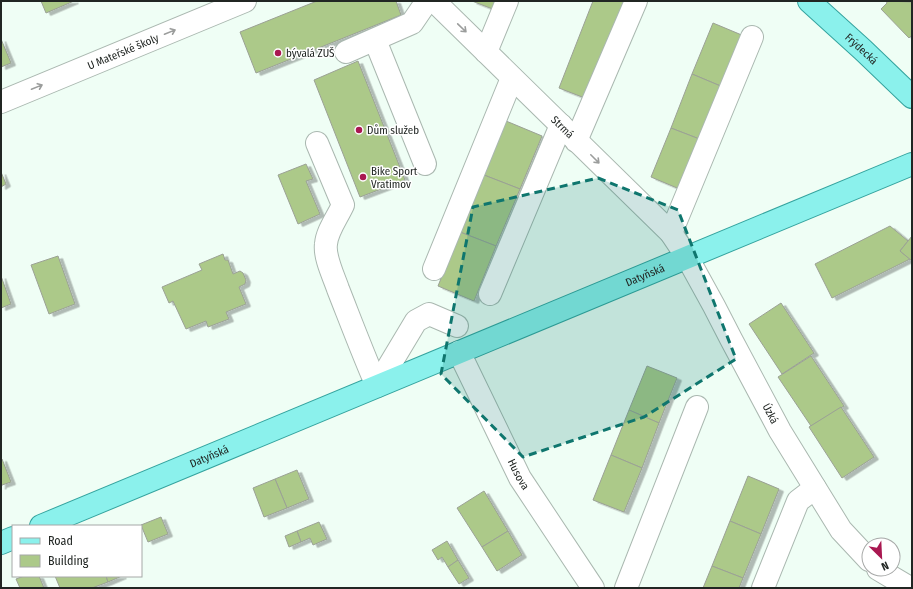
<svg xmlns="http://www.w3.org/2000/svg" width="913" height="589" font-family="'Fira Sans Condensed',sans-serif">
<defs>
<filter id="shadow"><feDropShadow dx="4.5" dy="2.5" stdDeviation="0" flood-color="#0004"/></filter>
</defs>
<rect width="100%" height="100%" fill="#effef5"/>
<g fill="#acc989" stroke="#9ba195" filter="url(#shadow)">
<path d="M 41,1 L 74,1 L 46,13 Z"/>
<path d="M 317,1 L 396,1 L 401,15 L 256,73 L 240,32 Z"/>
<path d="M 472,1 L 502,1 L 498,11 Z"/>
<path d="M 593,1 L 630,1 L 590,100 L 559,88 Z"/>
<path d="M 886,1 L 912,2 L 912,35 L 909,38 L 881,9 L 887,3 Z"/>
<path d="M 713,23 L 744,36 L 723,87 L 692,74 Z"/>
<path d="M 1,39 L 11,63 L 1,67 Z"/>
<path d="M 358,61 L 405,180 L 360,197 L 314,80 Z"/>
<path d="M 692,74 L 723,87 L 702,140 L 671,128 Z"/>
<path d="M 506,121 L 542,136 L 520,189 L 484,175 Z"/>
<path d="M 671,128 L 702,140 L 682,190 L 651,177 Z"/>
<path d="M 306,164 L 313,179 L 306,181 L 320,214 L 298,224 L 278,175 Z"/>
<path d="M 1,172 L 6,184 L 1,187 Z"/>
<path d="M 484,175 L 520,189 L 496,246 L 460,232 Z"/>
<path d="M 890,226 L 908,241 L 900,251 L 910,259 L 832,298 L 815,264 Z"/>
<path d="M 460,232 L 496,246 L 474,301 L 438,286 Z"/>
<path d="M 912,236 L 912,261 L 900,251 Z"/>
<path d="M 223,254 L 225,260 L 228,260 L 233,274 L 240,271 L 243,273 L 246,280 L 245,284 L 239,287 L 246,304 L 226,312 L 229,319 L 208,327 L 206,321 L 186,329 L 173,301 L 169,303 L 162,287 L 202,270 L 199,264 Z"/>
<path d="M 58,256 L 75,304 L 49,314 L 31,265 Z"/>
<path d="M 1,276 L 11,304 L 1,308 Z"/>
<path d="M 781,303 L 814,353 L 782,374 L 749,324 Z"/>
<path d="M 811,356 L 844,406 L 811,426 L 778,377 Z"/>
<path d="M 647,366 L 677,378 L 659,423 L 629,410 Z"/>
<path d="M 841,407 L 874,457 L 842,478 L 809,427 Z"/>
<path d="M 629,410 L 659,423 L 642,468 L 611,455 Z"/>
<path d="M 611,455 L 642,468 L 624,512 L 593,500 Z"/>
<path d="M 1,459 L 2,459 L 11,482 L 2,485 L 1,487 Z"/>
<path d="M 297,470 L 309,499 L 287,508 L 275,479 Z"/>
<path d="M 748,476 L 779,489 L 761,534 L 730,521 Z"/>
<path d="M 275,479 L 287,508 L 264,517 L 253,488 Z"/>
<path d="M 484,491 L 508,531 L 482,547 L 457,508 Z"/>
<path d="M 161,517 L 168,534 L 148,542 L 141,525 Z"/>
<path d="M 730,521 L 761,534 L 743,578 L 712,566 Z"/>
<path d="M 319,522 L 327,539 L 313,545 L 310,538 L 301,542 L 297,531 Z"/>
<path d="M 297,531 L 301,542 L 289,547 L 285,536 Z"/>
<path d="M 508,531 L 522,555 L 497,571 L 482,547 Z"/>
<path d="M 447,541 L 458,560 L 448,567 L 442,557 L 438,560 L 432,550 Z"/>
<path d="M 458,560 L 469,578 L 459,584 L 448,567 Z"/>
<path d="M 712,566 L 743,578 L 739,588 L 703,588 Z"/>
<path d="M 24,576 L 39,576 L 44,588 L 20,588 L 16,579 Z"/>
<path d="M 55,576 L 106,576 L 108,582 L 92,588 L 60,588 Z"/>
<path d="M 106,576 L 122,576 L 108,582 Z"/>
</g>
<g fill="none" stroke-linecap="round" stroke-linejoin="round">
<g stroke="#aab8b0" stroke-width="24">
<g id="minor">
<path id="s1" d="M 434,1 L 671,233 L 687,257 L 714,306 L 731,339 L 780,431 L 841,530 L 869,560"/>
<path d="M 375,40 L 425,164"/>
<path d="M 346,52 L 412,23 L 427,1"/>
<path d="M 486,52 L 507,1"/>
<path id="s2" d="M 1,102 L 245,1"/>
<path d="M 576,141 L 636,1"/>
<path d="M 317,143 L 343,205 C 337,218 327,231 326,244 C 324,257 334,277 338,289 C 351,322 363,354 377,386"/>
<path d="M 671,233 L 752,37"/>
<path d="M 434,269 L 512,78"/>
<path d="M 490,294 L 561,125"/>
<path id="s3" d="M 459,352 L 520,478 L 593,588"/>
<path d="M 377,386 L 416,321 L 429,314 L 457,326"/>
<path d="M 878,569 L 910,588"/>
<path d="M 626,588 L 697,407"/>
<path d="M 763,588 L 798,501 L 815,488"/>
</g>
</g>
<g stroke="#34a39e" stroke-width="24">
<g id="major">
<path id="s4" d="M 809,1 L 863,50 L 912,97"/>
<path id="s5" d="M 41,526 L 912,164"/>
<path d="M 1,543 L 13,538"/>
</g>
</g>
<use href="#minor" stroke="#fff" stroke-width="22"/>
<use href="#major" stroke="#8bf1ec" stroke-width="22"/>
</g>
<defs><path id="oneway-shaft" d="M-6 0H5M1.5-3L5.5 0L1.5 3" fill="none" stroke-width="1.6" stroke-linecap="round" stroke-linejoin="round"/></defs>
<g stroke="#9b9d9c">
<use href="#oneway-shaft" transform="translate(462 28) rotate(44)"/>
<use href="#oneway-shaft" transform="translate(170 32) rotate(-22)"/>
<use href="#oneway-shaft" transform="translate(37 87) rotate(-22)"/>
<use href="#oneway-shaft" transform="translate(595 159) rotate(45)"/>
</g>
<path fill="#0f766e" fill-opacity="0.2" stroke="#0f766e" stroke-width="3" stroke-dasharray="8 5" stroke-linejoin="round" d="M 598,178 L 678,210 L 736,359 L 644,417 L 523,457 L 441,374 L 473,207 Z"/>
<g fill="#a91851" stroke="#fff" stroke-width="1.5">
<circle cx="278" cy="53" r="4"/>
<circle cx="359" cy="130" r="4"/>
<circle cx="363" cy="177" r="4"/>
</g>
<g text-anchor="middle" stroke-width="3" stroke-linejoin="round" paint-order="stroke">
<g font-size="11" fill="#212623" stroke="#fff">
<text dy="4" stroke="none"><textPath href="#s4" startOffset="71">Frýdecká</textPath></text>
<text dy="4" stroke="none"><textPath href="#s2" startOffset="132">U Mateřské školy</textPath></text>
<text dy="4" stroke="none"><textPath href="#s1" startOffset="180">Strmá</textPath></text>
<text dy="4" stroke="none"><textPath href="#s5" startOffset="654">Datyňská</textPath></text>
<text dy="4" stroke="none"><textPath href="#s1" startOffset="538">Úzká</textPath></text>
<text dy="4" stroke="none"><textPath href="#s5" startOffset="182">Datyňská</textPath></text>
<text dy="4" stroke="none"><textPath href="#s3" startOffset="136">Husova</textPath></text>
</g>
<g font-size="11" fill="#212623" stroke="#fff" text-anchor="start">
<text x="286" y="57">bývalá ZUŠ</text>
<text x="367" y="134">Dům služeb</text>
<text x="371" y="175">Bike Sport<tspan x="371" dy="13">Vratimov</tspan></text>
</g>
</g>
<rect width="913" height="589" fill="none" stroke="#212623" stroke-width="4"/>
<rect x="12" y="525" width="130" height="52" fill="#ffffff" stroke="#a6a8a7"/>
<rect x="20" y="538" width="20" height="6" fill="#8bf1ec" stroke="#a6a8a7"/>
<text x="48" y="545" font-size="12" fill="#212623">Road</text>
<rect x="20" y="555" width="20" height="12" fill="#acc989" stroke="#a6a8a7"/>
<text x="48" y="565" font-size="12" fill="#212623">Building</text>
<g transform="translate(881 557) rotate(156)"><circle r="19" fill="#ffffff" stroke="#a6a8a7"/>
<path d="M0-3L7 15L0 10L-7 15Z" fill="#a91851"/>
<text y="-6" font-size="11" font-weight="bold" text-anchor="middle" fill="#212623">N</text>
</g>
</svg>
